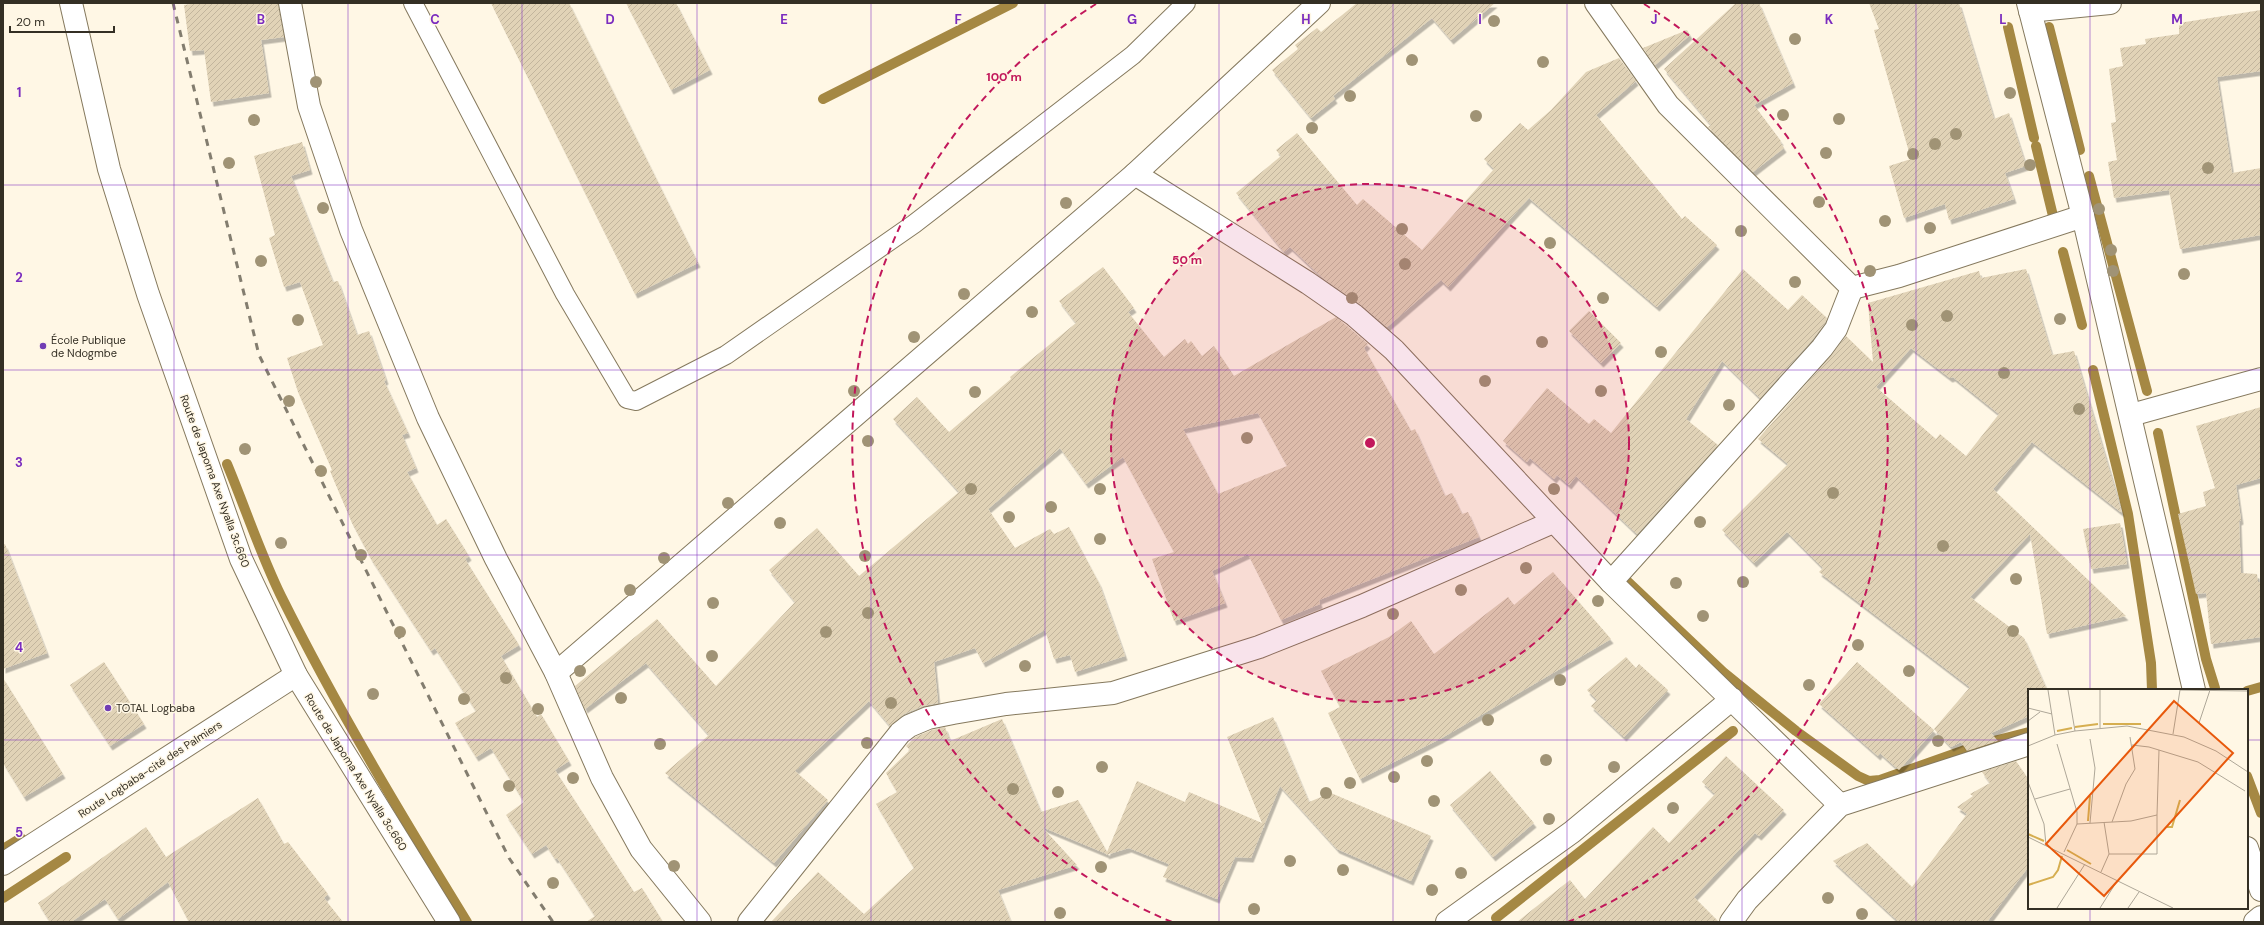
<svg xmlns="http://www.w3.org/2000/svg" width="2264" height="925" font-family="'DM Sans',sans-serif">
<defs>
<pattern id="building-hatch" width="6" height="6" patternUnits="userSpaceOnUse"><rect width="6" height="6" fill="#e1d3b7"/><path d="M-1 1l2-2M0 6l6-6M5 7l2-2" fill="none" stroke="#c2b59d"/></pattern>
<filter id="shadow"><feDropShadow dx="2.5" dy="4.5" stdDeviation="0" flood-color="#0004"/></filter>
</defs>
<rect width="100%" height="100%" fill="#fff7e5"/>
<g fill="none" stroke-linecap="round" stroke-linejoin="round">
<g stroke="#a58843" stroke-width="10">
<path d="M 2008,27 L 2034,138"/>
<path d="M 2049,27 L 2080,150"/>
<path d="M 823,99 L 1013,3"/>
<path d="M 2036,146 L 2054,220"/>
<path d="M 2089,176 L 2147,391"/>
<path d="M 2063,252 L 2082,325"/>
<path d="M 2093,370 L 2128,514 L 2151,663 L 2152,690"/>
<path d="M 2158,433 L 2206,659 L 2215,688"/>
<path d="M 227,464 C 245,507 260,553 281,596 C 337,708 401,815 467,922"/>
<path d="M 1628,582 L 1723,672 L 1796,731 L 1858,776 L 1869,781 L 1880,780 L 1982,744 L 2029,732"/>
<path d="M 2247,691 L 2261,687"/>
<path d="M 2247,776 L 2261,813"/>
<path d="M 3,849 L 21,838"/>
<path d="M 3,898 L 66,857"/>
<path d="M 1496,918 L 1733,731"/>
</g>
</g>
<g fill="url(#building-hatch)" fill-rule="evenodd" filter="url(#shadow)">
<path d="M 197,3 L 278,3 L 284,37 L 261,40 L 269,93 L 211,102 L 204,50 L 190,51 L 184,5 Z"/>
<path d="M 491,3 L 569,3 L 698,263 L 635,294 Z"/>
<path d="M 626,3 L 676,3 L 710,70 L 671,90 Z"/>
<path d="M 1357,3 L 1495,3 L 1451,40 L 1432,18 L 1333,96 L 1335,99 L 1311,118 L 1272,70 L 1298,49 L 1295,45 L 1317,28 L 1321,32 Z"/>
<path d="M 1736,3 L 1759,3 L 1793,83 L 1754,105 L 1781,141 L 1780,142 L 1784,148 L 1753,172 L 1708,127 L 1711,125 L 1664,69 Z"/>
<path d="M 1869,3 L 1959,3 L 1994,119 L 2009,113 L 2026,166 L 2005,173 L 2014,199 L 1949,220 L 1945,204 L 1904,218 L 1889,166 L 1911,159 L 1874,30 L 1879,29 Z"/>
<path d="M 2261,10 L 2261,71 L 2217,77 L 2232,173 L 2261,168 L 2261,235 L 2180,249 L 2169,190 L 2114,198 L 2108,162 L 2117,160 L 2111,123 L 2116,122 L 2109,69 L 2123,66 L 2120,48 L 2146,44 L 2145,39 L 2179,34 L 2179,23 Z"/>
<path d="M 1687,30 L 1690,35 L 1655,65 L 1643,48 Z"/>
<path d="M 1619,58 L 1636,81 L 1596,115 L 1682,219 L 1685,216 L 1717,245 L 1657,307 L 1529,198 L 1448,287 L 1441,280 L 1387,327 L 1361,305 L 1324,279 L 1290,247 L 1284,252 L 1236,193 L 1281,156 L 1276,150 L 1297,133 L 1357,205 L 1363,199 L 1422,250 L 1494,169 L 1484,159 L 1520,123 L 1528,130 L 1551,110 L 1586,72 Z"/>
<path d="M 302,142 L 310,170 L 291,176 L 333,282 L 338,281 L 357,335 L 369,331 L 386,380 L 384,381 L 408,433 L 402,435 L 416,468 L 407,472 L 437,525 L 446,519 L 469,556 L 465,559 L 519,645 L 501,656 L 537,717 L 541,714 L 569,761 L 555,770 L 634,892 L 642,888 L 663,922 L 586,922 L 595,916 L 557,858 L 555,859 L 546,845 L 532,854 L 506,815 L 524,802 L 491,748 L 476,757 L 455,723 L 476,711 L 435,648 L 431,651 L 371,559 L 352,523 L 330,471 L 332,470 L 298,392 L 287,358 L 323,345 L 300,282 L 284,287 L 269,238 L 275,235 L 254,156 Z"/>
<path d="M 1103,267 L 1134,308 L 1128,312 L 1164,357 L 1185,339 L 1188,344 L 1191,341 L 1202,356 L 1214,346 L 1234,376 L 1336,317 L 1346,325 L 1368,344 L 1364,348 L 1411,431 L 1415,429 L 1445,496 L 1452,493 L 1462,514 L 1468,512 L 1479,537 L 1319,600 L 1320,604 L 1281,620 L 1248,554 L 1212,571 L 1225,603 L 1174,621 L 1152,559 L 1174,552 L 1123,457 L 1086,484 L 1060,448 L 988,509 L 1015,548 L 1050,529 L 1054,534 L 1069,527 L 1099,583 L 1125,656 L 1075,672 L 1070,655 L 1054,659 L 1045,630 L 983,663 L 975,648 L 934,662 L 938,703 L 923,706 L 904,714 L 890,726 L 869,701 L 795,771 L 828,800 L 774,863 L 665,773 L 709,735 L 646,663 L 585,709 L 575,686 L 657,619 L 716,686 L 795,602 L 769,570 L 817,528 L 859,576 L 959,492 L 893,419 L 917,397 L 949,432 L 1011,379 L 1010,377 L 1076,323 L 1059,301 ZM 1258,413 L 1287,466 L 1218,494 L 1183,429 Z"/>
<path d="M 1743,269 L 1788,310 L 1802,295 L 1827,318 L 1825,323 L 1812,340 L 1760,398 L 1722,361 L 1686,419 L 1718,445 L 1637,534 L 1576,476 L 1569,485 L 1557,475 L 1554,479 L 1530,458 L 1527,462 L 1503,441 L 1547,388 L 1589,424 L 1594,419 L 1611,433 Z"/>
<path d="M 2026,269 L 2052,355 L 2074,351 L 2122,513 L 2032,442 L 1993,489 L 2126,616 L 2047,634 L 2030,534 L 1970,597 L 2024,638 L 2047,690 L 2029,690 L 2029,716 L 1991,733 L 1998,741 L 1967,751 L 1961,742 L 1951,747 L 1934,729 L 1970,687 L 1819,572 L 1823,568 L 1787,532 L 1754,563 L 1722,530 L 1788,464 L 1758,439 L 1831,356 L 1846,336 L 1873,362 L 1868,303 L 1979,271 L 1981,278 ZM 1911,348 L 1950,378 L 1953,377 L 1999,414 L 1966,456 L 1940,434 L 1936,439 L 1876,387 Z"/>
<path d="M 1589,311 L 1621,343 L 1601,363 L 1569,331 Z"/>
<path d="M 2261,407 L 2261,478 L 2236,485 L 2241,520 L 2239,521 L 2241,573 L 2257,574 L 2258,582 L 2261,582 L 2261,637 L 2211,644 L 2206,593 L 2196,594 L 2178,514 L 2206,506 L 2203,492 L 2215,488 L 2196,426 Z"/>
<path d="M 2120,523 L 2127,564 L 2091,569 L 2083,529 Z"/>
<path d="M 5,544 L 47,653 L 3,669 L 3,545 Z"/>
<path d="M 1553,572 L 1611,639 L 1440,739 L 1360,779 L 1328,713 L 1340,707 L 1321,671 L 1389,637 L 1411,621 L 1434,654 L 1508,597 L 1514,605 Z"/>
<path d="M 1626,657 L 1636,668 L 1639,664 L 1668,690 L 1624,737 L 1591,706 L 1597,700 L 1587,690 Z"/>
<path d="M 104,662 L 144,724 L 110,746 L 70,685 Z"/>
<path d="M 1857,662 L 1934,730 L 1899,770 L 1880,753 L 1878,756 L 1819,704 Z"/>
<path d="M 3,678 L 63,774 L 24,797 L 3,763 Z"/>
<path d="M 1273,717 L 1309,802 L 1331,793 L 1431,836 L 1411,881 L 1337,849 L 1280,786 L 1251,858 L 1235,857 L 1217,899 L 1163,877 L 1169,864 L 1129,848 L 1106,855 L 1107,854 L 1042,827 L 1077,865 L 998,890 L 1011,922 L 771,922 L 818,872 L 864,914 L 914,868 L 876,804 L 897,792 L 886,773 L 910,750 L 906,746 L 915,737 L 932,730 L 945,727 L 950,741 L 1002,719 L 1041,812 L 1078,800 L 1107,852 L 1137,781 L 1185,802 L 1189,792 L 1262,823 L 1227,737 Z"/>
<path d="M 1726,756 L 1784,810 L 1759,836 L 1755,833 L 1694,897 L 1719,922 L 1517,922 L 1570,880 L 1585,899 L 1653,827 L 1669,843 L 1715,794 L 1702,782 Z"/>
<path d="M 2016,761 L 2029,780 L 2029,866 L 1987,922 L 1899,922 L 1833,861 L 1867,843 L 1912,887 L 1967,814 L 1957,807 L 1973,796 L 1970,794 L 1990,783 L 1982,772 Z"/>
<path d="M 1490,771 L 1534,823 L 1493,857 L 1450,805 Z"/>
<path d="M 258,798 L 284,844 L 288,842 L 328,894 L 324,898 L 343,922 L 189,922 L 168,882 L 118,919 L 105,899 L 71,922 L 50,922 L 38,903 L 146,827 L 166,857 Z"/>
</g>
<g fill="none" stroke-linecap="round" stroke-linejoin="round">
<g stroke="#85795e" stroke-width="20">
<path id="lane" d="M 413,3 L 565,294 L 627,399 L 636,401 L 726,355 L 914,224 L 1133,55 L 1186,3"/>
</g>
<g stroke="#85795e" stroke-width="24">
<g id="street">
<path d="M 290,3 L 309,106 L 351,230 L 428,418 L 496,559 L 556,673 L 602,778 L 641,849 L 700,922"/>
<path d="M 1596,3 L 1668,105 L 1852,288 L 1899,276 L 2083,216"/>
<path d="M 2030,11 L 2110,3"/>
<path d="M 1135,174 L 1319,3"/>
<path d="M 2131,415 L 2261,379"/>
<path d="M 1611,582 L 1822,348 L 1836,329 L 1852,288"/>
<path d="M 556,673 L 1135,174 L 1308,283 L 1354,315 L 1394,350 L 1611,582 L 1840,805"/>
<path d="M 749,922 L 900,733 L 909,726 L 928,718 L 953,713 L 1006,704 L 1113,693 L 1259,647 L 1362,606 L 1553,522"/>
<path d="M 1447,922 L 1572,832 L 1732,699"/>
<path d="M 1731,922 L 1747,900 L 1840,805 L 2029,744"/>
<path d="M 2255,922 L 2261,917"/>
</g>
</g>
<g stroke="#85795e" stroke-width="24">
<g id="secondary">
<path d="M 2028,3 L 2083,216 L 2194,690"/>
<path d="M 2247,848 L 2261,890"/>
<path d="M 3,864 L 296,675"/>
</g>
</g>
<g stroke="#85795e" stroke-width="24">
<path id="primary" d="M 71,3 L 109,169 L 148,294 L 241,559 L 296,675 L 449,922"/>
</g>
<use href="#lane" stroke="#fff" stroke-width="18"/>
<use href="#street" stroke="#fff" stroke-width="22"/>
<use href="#secondary" stroke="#fff" stroke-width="22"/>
<use href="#primary" stroke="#fff" stroke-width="22"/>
<path stroke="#837d6f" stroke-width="3" stroke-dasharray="7 7" stroke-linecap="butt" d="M 173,3 L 259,355 L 509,858 L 553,922"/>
</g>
<g fill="#a09375">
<circle cx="1494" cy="21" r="6"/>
<circle cx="1795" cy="39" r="6"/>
<circle cx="1412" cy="60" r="6"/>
<circle cx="1543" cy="62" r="6"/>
<circle cx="316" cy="82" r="6"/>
<circle cx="2010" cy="93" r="6"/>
<circle cx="1350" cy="96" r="6"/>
<circle cx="1783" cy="115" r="6"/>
<circle cx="1476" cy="116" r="6"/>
<circle cx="1839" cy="119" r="6"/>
<circle cx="254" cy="120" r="6"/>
<circle cx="1312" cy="128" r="6"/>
<circle cx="1956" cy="134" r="6"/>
<circle cx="1935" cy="144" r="6"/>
<circle cx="1826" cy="153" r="6"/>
<circle cx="1913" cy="154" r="6"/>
<circle cx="229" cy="163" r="6"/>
<circle cx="2030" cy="165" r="6"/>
<circle cx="2208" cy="168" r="6"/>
<circle cx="1819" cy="202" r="6"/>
<circle cx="1066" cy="203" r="6"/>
<circle cx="323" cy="208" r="6"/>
<circle cx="2099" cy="209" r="6"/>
<circle cx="1885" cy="221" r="6"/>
<circle cx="1930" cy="228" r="6"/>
<circle cx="1402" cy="229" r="6"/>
<circle cx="1741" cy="231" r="6"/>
<circle cx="1550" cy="243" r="6"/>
<circle cx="2111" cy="250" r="6"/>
<circle cx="261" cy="261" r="6"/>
<circle cx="1405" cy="264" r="6"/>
<circle cx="1870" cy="271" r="6"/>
<circle cx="2113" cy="271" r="6"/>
<circle cx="2184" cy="274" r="6"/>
<circle cx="1795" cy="282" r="6"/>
<circle cx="964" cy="294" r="6"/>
<circle cx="1352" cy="298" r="6"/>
<circle cx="1603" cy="298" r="6"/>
<circle cx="1032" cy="312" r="6"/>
<circle cx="1947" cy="316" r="6"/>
<circle cx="2060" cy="319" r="6"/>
<circle cx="298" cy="320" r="6"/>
<circle cx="1912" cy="325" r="6"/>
<circle cx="914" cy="337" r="6"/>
<circle cx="1542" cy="342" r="6"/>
<circle cx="1661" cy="352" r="6"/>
<circle cx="2004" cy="373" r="6"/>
<circle cx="1485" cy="381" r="6"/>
<circle cx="854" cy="391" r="6"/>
<circle cx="1601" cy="391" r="6"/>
<circle cx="975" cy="392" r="6"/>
<circle cx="289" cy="401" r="6"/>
<circle cx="1729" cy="405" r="6"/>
<circle cx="2079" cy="409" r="6"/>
<circle cx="1247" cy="438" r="6"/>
<circle cx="868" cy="441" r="6"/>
<circle cx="245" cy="449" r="6"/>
<circle cx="321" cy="471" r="6"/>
<circle cx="971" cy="489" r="6"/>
<circle cx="1100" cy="489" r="6"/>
<circle cx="1554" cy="489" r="6"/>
<circle cx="1833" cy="493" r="6"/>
<circle cx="728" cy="503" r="6"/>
<circle cx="1051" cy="507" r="6"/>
<circle cx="1009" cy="517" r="6"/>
<circle cx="1700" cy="522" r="6"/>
<circle cx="780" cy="523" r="6"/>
<circle cx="1100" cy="539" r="6"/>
<circle cx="281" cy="543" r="6"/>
<circle cx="1943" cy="546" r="6"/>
<circle cx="361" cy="555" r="6"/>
<circle cx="865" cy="556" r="6"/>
<circle cx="664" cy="558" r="6"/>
<circle cx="1526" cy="568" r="6"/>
<circle cx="2016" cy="579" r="6"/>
<circle cx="1743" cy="582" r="6"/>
<circle cx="1676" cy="583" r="6"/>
<circle cx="630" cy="590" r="6"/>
<circle cx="1461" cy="590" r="6"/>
<circle cx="1598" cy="601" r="6"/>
<circle cx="713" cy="603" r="6"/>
<circle cx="868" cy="613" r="6"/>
<circle cx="1393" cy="614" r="6"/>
<circle cx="1703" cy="616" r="6"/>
<circle cx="2013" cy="631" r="6"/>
<circle cx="400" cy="632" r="6"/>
<circle cx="826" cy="632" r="6"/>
<circle cx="1858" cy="645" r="6"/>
<circle cx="712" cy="656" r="6"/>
<circle cx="1025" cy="666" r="6"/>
<circle cx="580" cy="671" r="6"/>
<circle cx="1909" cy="671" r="6"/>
<circle cx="506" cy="678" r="6"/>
<circle cx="1560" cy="680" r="6"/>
<circle cx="1809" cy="685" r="6"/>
<circle cx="373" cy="694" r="6"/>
<circle cx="621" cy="698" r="6"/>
<circle cx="464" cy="699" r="6"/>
<circle cx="891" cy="703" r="6"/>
<circle cx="538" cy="709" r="6"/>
<circle cx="1488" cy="720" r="6"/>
<circle cx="1938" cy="741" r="6"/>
<circle cx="867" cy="743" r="6"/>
<circle cx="660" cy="744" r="6"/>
<circle cx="1546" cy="760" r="6"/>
<circle cx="1427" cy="761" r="6"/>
<circle cx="1102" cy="767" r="6"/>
<circle cx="1614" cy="767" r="6"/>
<circle cx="1394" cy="777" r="6"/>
<circle cx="573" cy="778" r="6"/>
<circle cx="1350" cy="783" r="6"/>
<circle cx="509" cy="786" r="6"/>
<circle cx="1013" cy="789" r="6"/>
<circle cx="1058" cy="792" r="6"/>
<circle cx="1326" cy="793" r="6"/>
<circle cx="1434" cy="801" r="6"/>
<circle cx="1673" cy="808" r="6"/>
<circle cx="1549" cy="819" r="6"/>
<circle cx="1290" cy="861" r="6"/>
<circle cx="674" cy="866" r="6"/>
<circle cx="1101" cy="867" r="6"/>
<circle cx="1343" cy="870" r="6"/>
<circle cx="1461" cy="873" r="6"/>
<circle cx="553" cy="883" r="6"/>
<circle cx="1432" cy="890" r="6"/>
<circle cx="1828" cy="898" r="6"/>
<circle cx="1254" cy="909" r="6"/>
<circle cx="1060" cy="913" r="6"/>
<circle cx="1862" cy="914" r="6"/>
</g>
<path fill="none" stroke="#7b2cbf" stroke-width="1" stroke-opacity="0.55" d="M 174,3 L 174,922M 348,3 L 348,922M 522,3 L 522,922M 697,3 L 697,922M 871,3 L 871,922M 1045,3 L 1045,922M 1219,3 L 1219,922M 1393,3 L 1393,922M 1567,3 L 1567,922M 1742,3 L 1742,922M 1916,3 L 1916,922M 2090,3 L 2090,690M 3,185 L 2261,185M 3,370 L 2261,370M 3,555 L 2261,555M 3,740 L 2029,740M 2247,740 L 2261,740M 2090,908 L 2090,922"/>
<circle cx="1370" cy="443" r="259" fill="#c2185b" fill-opacity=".12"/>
<g fill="none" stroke="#c2185b" stroke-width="2" stroke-dasharray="7 5">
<circle cx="1370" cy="443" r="259"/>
<path d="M1172 922A518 518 0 0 1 1096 4M1644 4A518 518 0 0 1 1568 922"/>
</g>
<g fill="#713db4" stroke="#fff7e5" stroke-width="1.5">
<circle cx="43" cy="346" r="4"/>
<circle cx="108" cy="708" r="4"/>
</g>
<g text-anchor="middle" stroke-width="3" stroke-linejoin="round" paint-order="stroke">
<g font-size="11" fill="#342f24" stroke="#fff7e5" text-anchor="start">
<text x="51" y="344">École Publique<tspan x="51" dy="13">de Ndogmbe</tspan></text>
<text x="116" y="712">TOTAL Logbaba</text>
</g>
<g font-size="11" fill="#342f24" stroke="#fff7e5">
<text transform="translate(215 481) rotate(70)" y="4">Route de Japoma Axe Nyalla 3c.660</text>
<text transform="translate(150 769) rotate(-33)" y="4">Route Logbaba-cité des Palmiers</text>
<text transform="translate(356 772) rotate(58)" y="4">Route de Japoma Axe Nyalla 3c.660</text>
</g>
</g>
<g transform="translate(2028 689)">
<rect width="220" height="220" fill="#fff7e5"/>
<path fill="none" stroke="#d6ae50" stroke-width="2" d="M 75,35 L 113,35M 47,38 L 70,35M 29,42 L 44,39M 60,132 L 62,107M 139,138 L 144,138 L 152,111M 0,145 L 16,152M 39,161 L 63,175M 0,196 L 25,188 L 30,181 L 34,167"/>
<path fill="none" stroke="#aea798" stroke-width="1" d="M 20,1 L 27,46M 40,1 L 47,42M 152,1 L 220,2M 0,19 L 24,25M 0,32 L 12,23M 171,34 L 182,1M 72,39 L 72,1M 145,45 L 152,1M 62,50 L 67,79 L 62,134M 29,55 L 49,123 L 49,135 L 36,163M 104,56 L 121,58 L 170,73 L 217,102M 0,57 L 27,46 L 47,42 L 99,37 L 156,48 L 188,62 L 220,83M 0,93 L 16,135 L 18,156M 7,110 L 42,100M 76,133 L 81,165M 84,133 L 98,95 L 107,80 L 102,48M 49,135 L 103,132 L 129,126 L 131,61M 0,148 L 145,219M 73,183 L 81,165 L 129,165 L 129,126M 29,219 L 57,175M 72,219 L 89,192M 100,219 L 111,203"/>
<path fill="#e8590c" fill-opacity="0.15" stroke="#e8590c" stroke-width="2" d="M 146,12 L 205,64 L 76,207 L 18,155 Z"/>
<rect width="220" height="220" fill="none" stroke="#342f24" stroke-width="2"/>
</g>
<g font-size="13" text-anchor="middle" font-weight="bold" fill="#7b2cbf" stroke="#fff7e5" stroke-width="3" stroke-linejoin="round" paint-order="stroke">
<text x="261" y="24">B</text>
<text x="435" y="24">C</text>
<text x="610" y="24">D</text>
<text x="784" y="24">E</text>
<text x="958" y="24">F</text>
<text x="1132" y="24">G</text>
<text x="1306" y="24">H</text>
<text x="1480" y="24">I</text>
<text x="1654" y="24">J</text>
<text x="1829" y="24">K</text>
<text x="2003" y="24">L</text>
<text x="2177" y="24">M</text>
<text x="19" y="97">1</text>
<text x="19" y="282">2</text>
<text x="19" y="467">3</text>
<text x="19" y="652">4</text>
<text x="19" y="837">5</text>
</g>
<circle cx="1370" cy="443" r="6" fill="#c2185b" stroke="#fff7e5" stroke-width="2"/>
<g font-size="12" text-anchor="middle" font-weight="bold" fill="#c2185b" stroke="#fff7e5" stroke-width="3" stroke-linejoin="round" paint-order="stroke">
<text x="1004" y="81">100 m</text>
<text x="1187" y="264">50 m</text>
</g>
<rect width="2264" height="925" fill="none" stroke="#342f24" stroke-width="8"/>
<path d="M10 26v6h104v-6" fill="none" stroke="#342f24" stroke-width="2"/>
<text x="16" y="26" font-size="12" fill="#342f24" stroke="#fff7e5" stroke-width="3" paint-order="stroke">20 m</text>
</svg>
